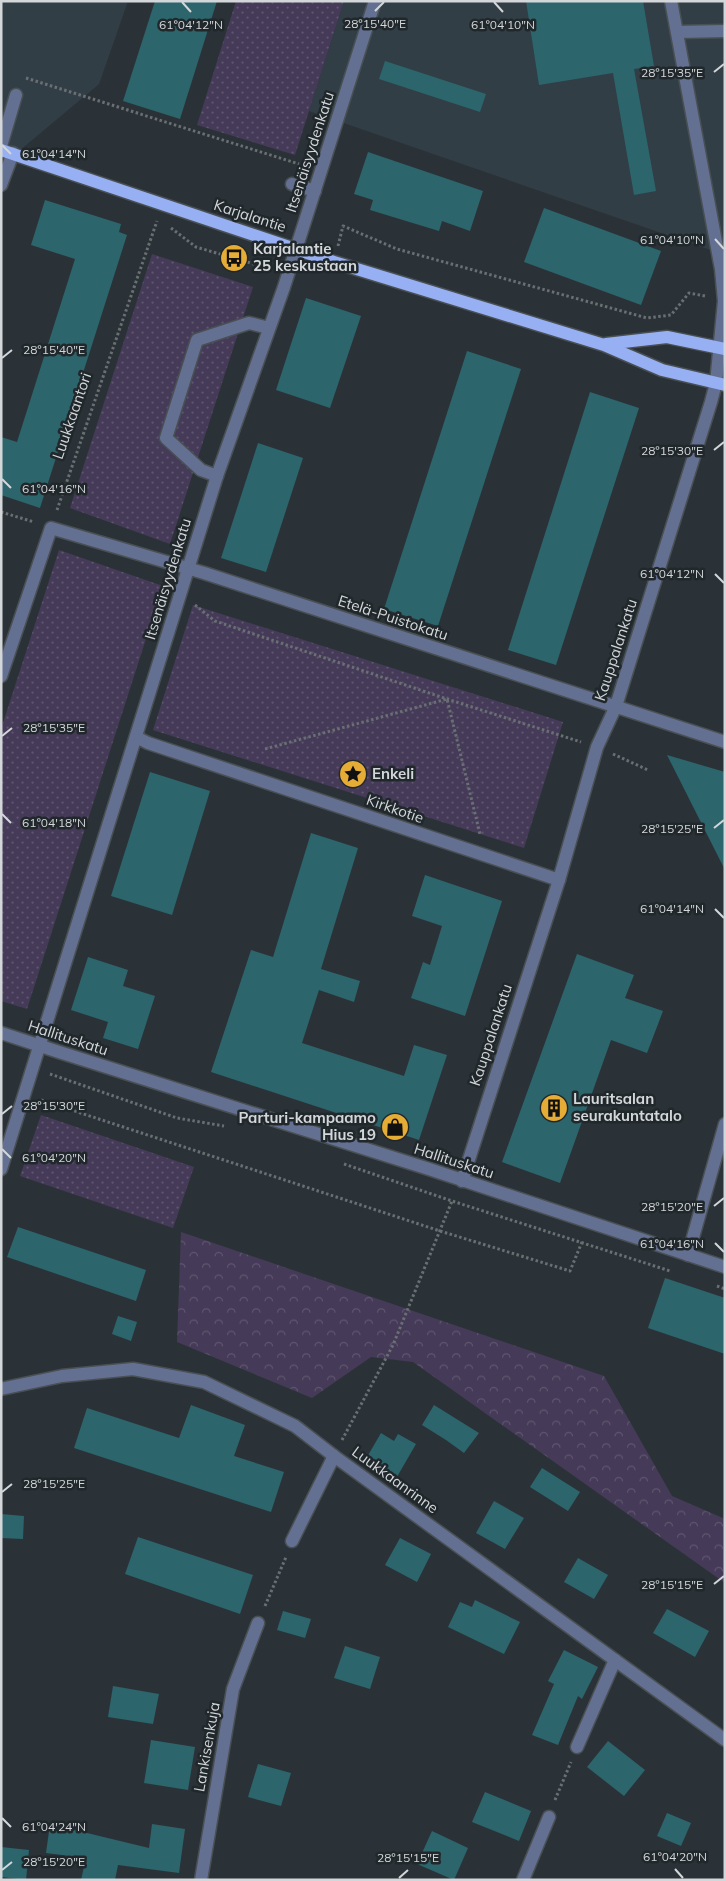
<svg xmlns="http://www.w3.org/2000/svg" width="726" height="1881" font-family="Mulish,sans-serif">
<defs>
<pattern id="forest-crowns" width="20" height="18" patternUnits="userSpaceOnUse" patternTransform="scale(1.25)"><rect width="20" height="18" fill="#453a58"/><path d="M2 6a3 3 0 1 1 6 0M12 15a3 3 0 1 1 6 0" fill="none" stroke="#5f566f"/></pattern>
<pattern id="park-dots" width="8" height="8" patternUnits="userSpaceOnUse" patternTransform="scale(1.25)"><rect width="8" height="8" fill="#453a58"/><path d="M2 2h.1M6 6h.1" fill="none" stroke="#5f566f" stroke-width="1.8" stroke-linecap="round"/></pattern>
</defs>
<rect width="100%" height="100%" fill="#2b3237"/>
<g fill="#323e46">
<path d="M 1,1 L 128,1 L 99,84 L 1,166 Z"/>
<path d="M 344,1 L 725,1 L 725,255 L 309,111 Z"/>
</g>
<path fill="url(#forest-crowns)" d="M 181,1232 L 604,1376 L 672,1496 L 725,1519 L 725,1583 L 413,1362 L 371,1357 L 312,1398 L 177,1342 Z"/>
<g fill="url(#park-dots)">
<path d="M 236,1 L 344,1 L 295,155 L 197,125 Z"/>
<path d="M 152,254 L 253,287 L 170,544 L 70,508 Z"/>
<path d="M 59,550 L 163,586 L 27,1009 L 1,1001 L 1,729 Z"/>
<path d="M 193,605 L 563,722 L 524,848 L 153,730 Z"/>
<path d="M 41,1115 L 194,1167 L 173,1228 L 20,1176 Z"/>
</g>
<g fill="#2c656c">
<path d="M 155,1 L 217,1 L 180,119 L 123,101 Z"/>
<path d="M 526,1 L 643,1 L 654,66 L 634,69 L 656,191 L 634,195 L 613,73 L 539,85 Z"/>
<path d="M 385,61 L 486,94 L 480,112 L 379,79 Z"/>
<path d="M 368,152 L 483,191 L 470,231 L 442,221 L 439,231 L 370,210 L 373,200 L 354,194 Z"/>
<path d="M 45,200 L 121,224 L 119,232 L 127,235 L 40,508 L 1,495 L 1,437 L 17,442 L 75,259 L 31,245 Z"/>
<path d="M 544,208 L 661,251 L 641,305 L 524,262 Z"/>
<path d="M 306,298 L 361,316 L 330,408 L 276,390 Z"/>
<path d="M 467,351 L 521,369 L 438,626 L 384,609 Z"/>
<path d="M 590,392 L 639,408 L 556,665 L 508,650 Z"/>
<path d="M 258,443 L 303,458 L 266,572 L 221,558 Z"/>
<path d="M 667,755 L 725,772 L 725,870 Z"/>
<path d="M 150,772 L 210,791 L 172,915 L 111,896 Z"/>
<path d="M 311,833 L 358,848 L 321,969 L 360,981 L 354,1002 L 319,990 L 302,1043 L 404,1076 L 414,1045 L 447,1055 L 419,1140 L 211,1072 L 251,950 L 273,957 Z"/>
<path d="M 425,875 L 502,901 L 465,1016 L 411,998 L 423,962 L 430,965 L 442,926 L 412,916 Z"/>
<path d="M 577,954 L 634,975 L 625,998 L 663,1011 L 647,1053 L 611,1040 L 560,1183 L 502,1162 Z"/>
<path d="M 88,957 L 128,970 L 123,986 L 155,996 L 138,1049 L 103,1038 L 108,1022 L 71,1010 Z"/>
<path d="M 18,1227 L 146,1270 L 136,1301 L 7,1257 Z"/>
<path d="M 665,1278 L 725,1298 L 725,1354 L 648,1328 Z"/>
<path d="M 118,1316 L 137,1322 L 131,1341 L 112,1334 Z"/>
<path d="M 191,1405 L 245,1425 L 234,1456 L 284,1472 L 271,1512 L 74,1448 L 87,1408 L 179,1438 Z"/>
<path d="M 434,1405 L 479,1433 L 464,1453 L 446,1440 L 422,1425 Z"/>
<path d="M 381,1433 L 394,1441 L 398,1434 L 416,1444 L 394,1482 L 363,1464 Z"/>
<path d="M 542,1468 L 580,1492 L 568,1511 L 530,1487 Z"/>
<path d="M 494,1501 L 524,1518 L 505,1549 L 476,1533 Z"/>
<path d="M 1,1514 L 24,1516 L 23,1539 L 1,1538 Z"/>
<path d="M 138,1537 L 253,1575 L 240,1614 L 125,1574 Z"/>
<path d="M 400,1538 L 431,1554 L 417,1582 L 385,1565 Z"/>
<path d="M 578,1558 L 608,1575 L 594,1599 L 564,1582 Z"/>
<path d="M 475,1600 L 520,1622 L 504,1654 L 448,1627 L 460,1602 L 472,1607 Z"/>
<path d="M 667,1609 L 709,1631 L 695,1657 L 653,1633 Z"/>
<path d="M 283,1611 L 311,1619 L 305,1638 L 277,1630 Z"/>
<path d="M 345,1646 L 380,1657 L 370,1689 L 334,1678 Z"/>
<path d="M 564,1650 L 598,1667 L 582,1699 L 578,1696 L 558,1745 L 532,1735 L 554,1684 L 548,1681 Z"/>
<path d="M 113,1686 L 159,1694 L 153,1724 L 108,1717 Z"/>
<path d="M 151,1740 L 195,1747 L 188,1790 L 144,1783 Z"/>
<path d="M 608,1741 L 645,1770 L 624,1796 L 587,1767 Z"/>
<path d="M 258,1764 L 291,1773 L 281,1806 L 248,1797 Z"/>
<path d="M 485,1792 L 531,1811 L 519,1841 L 472,1822 Z"/>
<path d="M 667,1813 L 691,1823 L 681,1846 L 657,1836 Z"/>
<path d="M 50,1824 L 149,1848 L 152,1824 L 185,1829 L 179,1873 L 118,1865 L 115,1880 L 81,1880 L 86,1858 L 46,1853 Z"/>
<path d="M 432,1831 L 468,1848 L 454,1880 L 417,1864 Z"/>
<path d="M 1,1847 L 29,1850 L 26,1880 L 1,1877 Z"/>
</g>
<g fill="none" stroke-linecap="round" stroke-linejoin="round">
<g stroke="#495054" stroke-width="15">
<g id="minor">
<path d="M 677,32 L 725,31"/>
<path d="M 1,146 L 16,95"/>
<path d="M 292,184 L 315,191"/>
<path d="M 1,185 L 13,153"/>
<path d="M 217,476 L 201,470 L 166,438 L 197,340 L 249,323 L 269,328"/>
<path d="M 1,676 L 51,528 L 204,573 L 725,742"/>
<path d="M 136,737 L 148,743 L 559,880"/>
<path d="M 1,1033 L 59,1052 L 429,1169 L 725,1267"/>
<path d="M 1,1169 L 217,476 L 284,287 L 375,1"/>
<path d="M 462,1181 L 559,880 L 597,747 L 616,706 L 711,402 L 716,383 L 724,301 L 721,269 L 671,1"/>
<path d="M 688,1255 L 725,1124"/>
<path d="M 1,1389 L 62,1376 L 133,1369 L 204,1382 L 295,1426 L 334,1456 L 725,1740"/>
<path d="M 292,1541 L 334,1456"/>
<path d="M 577,1747 L 615,1660"/>
<path d="M 201,1880 L 233,1689 L 258,1623"/>
<path d="M 523,1880 L 549,1817"/>
</g>
</g>
<g stroke="#495054" stroke-width="15">
<g id="major">
<path d="M 1,150 L 334,262 L 604,345 L 662,370 L 725,385"/>
<path d="M 606,344 L 667,337 L 725,349"/>
</g>
</g>
<g stroke="#696f73" stroke-width="3" stroke-dasharray="2.5 2.5" stroke-linecap="butt">
<path d="M 26,78 L 299,164"/>
<path d="M 171,228 L 196,247 L 271,269"/>
<path d="M 338,246 L 343,226 L 397,249 L 647,318 L 671,315 L 689,293 L 705,296"/>
<path d="M 57,510 L 157,221"/>
<path d="M 1,512 L 34,522"/>
<path d="M 195,605 L 215,621 L 447,699 L 581,742"/>
<path d="M 265,749 L 447,699 L 480,834"/>
<path d="M 613,754 L 648,770"/>
<path d="M 50,1074 L 177,1118 L 224,1126"/>
<path d="M 41,1100 L 440,1231 L 570,1271 L 582,1242"/>
<path d="M 344,1164 L 452,1201 L 670,1271"/>
<path d="M 717,1286 L 725,1289"/>
<path d="M 342,1440 L 393,1345 L 452,1201"/>
<path d="M 265,1606 L 286,1557"/>
<path d="M 555,1800 L 571,1762"/>
</g>
<use href="#minor" stroke="#647092" stroke-width="12"/>
<use href="#major" stroke="#97aff3" stroke-width="12"/>
</g>
<path fill="none" stroke="#d3d7da" stroke-width="2" d="M 182,2 L 191,12M 494,2 L 503,12M 375,11 L 384,2M 714,72 L 724,64M 2,145 L 11,154M 715,239 L 724,249M 2,358 L 12,350M 714,450 L 724,442M 2,479 L 11,488M 715,574 L 724,583M 2,736 L 12,728M 2,814 L 11,823M 714,828 L 724,820M 715,909 L 724,918M 2,1114 L 12,1106M 2,1149 L 11,1158M 714,1206 L 724,1198M 715,1243 L 724,1252M 2,1492 L 12,1484M 714,1584 L 724,1576M 2,1818 L 11,1827M 675,1869 L 683,1878M 2,1870 L 12,1862M 399,1878 L 408,1870"/>
<defs>
<g id="bus-disc" transform="scale(1.4375)"><circle r="9.5" fill="#e6ad36" stroke="#21282c"/><path d="M-5-6H5V4H4V6H2V4H-2V6H-4V4H-5ZM-3.5-4V0h7V-4ZM-3.5 1.2v1.5H-2V1.2ZM2 1.2v1.5H3.5V1.2Z" fill="#111"/></g>
<g id="sight-disc" transform="scale(1.4375)"><circle r="9.5" fill="#e6ad36" stroke="#21282c"/><path d="M0-6L1.8-2.2L6-1.7L2.9 1.2L3.7 5.4L0 3.3L-3.7 5.4L-2.9 1.2L-6-1.7L-1.8-2.2Z" fill="#111"/></g>
<g id="building-disc" transform="scale(1.4375)"><circle r="9.5" fill="#e6ad36" stroke="#21282c"/><path d="M-4-6H4V6H1V3H-1V6H-4ZM-2.5-4.3h1.7v1.8h-1.7ZM.8-4.3h1.7v1.8H.8ZM-2.5-1h1.7V.8h-1.7ZM.8-1h1.7V.8H.8Z" fill="#111"/></g>
<g id="shop-disc" transform="scale(1.4375)"><circle r="9.5" fill="#e6ad36" stroke="#21282c"/><path d="M-5-2.5h2.3a2.7 3.5 0 0 1 5.4 0H5L5.5 6h-11ZM-1.5-2.5h3a1.5 2.3 0 0 0-3 0Z" fill="#111"/></g>
</defs>
<g fill-rule="evenodd">
<use href="#bus-disc" x="234" y="258"/>
<use href="#sight-disc" x="353" y="774"/>
<use href="#building-disc" x="554" y="1108"/>
<use href="#shop-disc" x="395" y="1127"/>
</g>
<g text-anchor="middle" stroke-width="5" stroke-linejoin="round" paint-order="stroke">
<g font-size="15" fill="#d3d7da" stroke="#21282c">
<text transform="translate(310 152) rotate(-72)" y="5">Itsenäisyydenkatu</text>
<text transform="translate(250 216) rotate(18)" y="5">Karjalantie</text>
<text transform="translate(72 416) rotate(-71)" y="5">Luukkaantori</text>
<text transform="translate(168 579) rotate(-73)" y="5">Itsenäisyydenkatu</text>
<text transform="translate(393 618) rotate(18)" y="5">Etelä-Puistokatu</text>
<text transform="translate(616 650) rotate(-72)" y="5">Kauppalankatu</text>
<text transform="translate(395 809) rotate(19)" y="5">Kirkkotie</text>
<text transform="translate(491 1035) rotate(-72)" y="5">Kauppalankatu</text>
<text transform="translate(68 1038) rotate(18)" y="5">Hallituskatu</text>
<text transform="translate(454 1161) rotate(18)" y="5">Hallituskatu</text>
<text transform="translate(395 1480) rotate(36)" y="5">Luukkaanrinne</text>
<text transform="translate(207 1747) rotate(-80)" y="5">Lankisenkuja</text>
</g>
<g font-size="15" font-weight="bold" fill="#d3d7da" stroke="#21282c" text-anchor="start">
<text x="253" y="254">Karjalantie<tspan x="253" dy="17">25 keskustaan</tspan></text>
<text x="372" y="779">Enkeli</text>
<text x="573" y="1104">Lauritsalan<tspan x="573" dy="17">seurakuntatalo</tspan></text>
<text x="376" y="1123" text-anchor="end">Parturi-kampaamo<tspan x="376" dy="17">Hius 19</tspan></text>
</g>
</g>
<g font-size="12" text-anchor="middle" fill="#d3d7da" stroke="#21282c" stroke-width="5" stroke-linejoin="round" paint-order="stroke">
<text x="375" y="28">28°15'40"E</text>
<text x="191" y="29">61°04'12"N</text>
<text x="503" y="29">61°04'10"N</text>
<text x="672" y="77">28°15'35"E</text>
<text x="54" y="158">61°04'14"N</text>
<text x="672" y="244">61°04'10"N</text>
<text x="54" y="354">28°15'40"E</text>
<text x="672" y="455">28°15'30"E</text>
<text x="54" y="493">61°04'16"N</text>
<text x="672" y="578">61°04'12"N</text>
<text x="54" y="732">28°15'35"E</text>
<text x="54" y="827">61°04'18"N</text>
<text x="672" y="833">28°15'25"E</text>
<text x="672" y="913">61°04'14"N</text>
<text x="54" y="1110">28°15'30"E</text>
<text x="54" y="1162">61°04'20"N</text>
<text x="672" y="1211">28°15'20"E</text>
<text x="672" y="1248">61°04'16"N</text>
<text x="54" y="1488">28°15'25"E</text>
<text x="672" y="1589">28°15'15"E</text>
<text x="54" y="1831">61°04'24"N</text>
<text x="675" y="1861">61°04'20"N</text>
<text x="408" y="1862">28°15'15"E</text>
<text x="54" y="1866">28°15'20"E</text>
</g>
<rect width="726" height="1881" fill="none" stroke="#d3d7da" stroke-width="5"/>
</svg>
